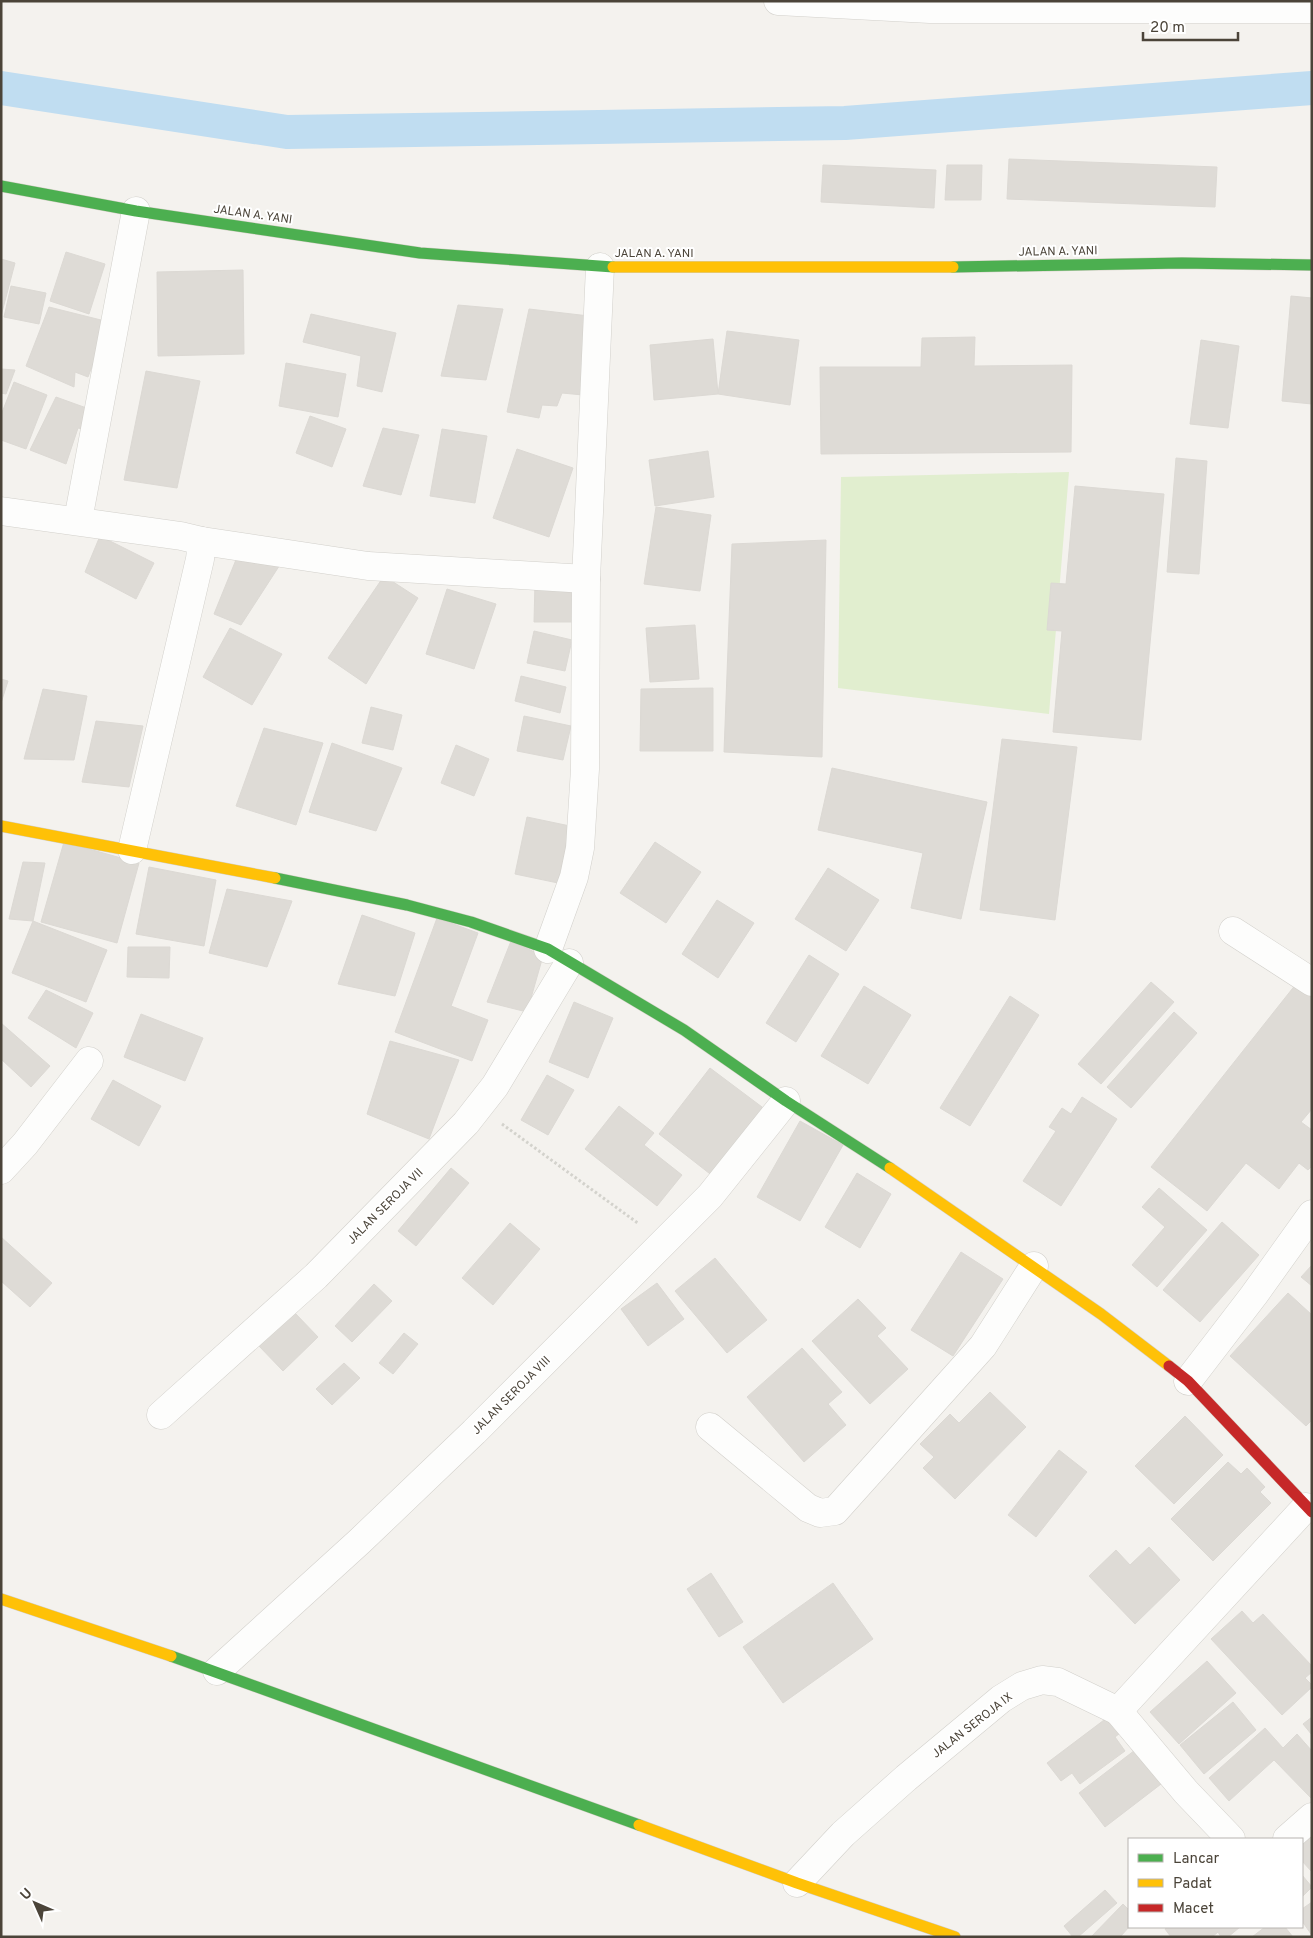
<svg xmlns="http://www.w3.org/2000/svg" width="1313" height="1938" font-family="Overpass,sans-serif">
<rect width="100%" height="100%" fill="#f4f2ee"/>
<path fill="#e1eecf" d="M 1069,472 L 1049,714 L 838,688 L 841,477 Z"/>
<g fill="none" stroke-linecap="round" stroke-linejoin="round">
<path stroke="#c0ddf1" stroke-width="34" d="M 1,88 L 287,132 L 845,123 L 1312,88"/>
</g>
<g fill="#dedbd6" stroke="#dcd9d4">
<path d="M 1009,159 L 1217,167 L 1215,207 L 1007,199 Z"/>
<path d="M 823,165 L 936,170 L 934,208 L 821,202 Z"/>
<path d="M 947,165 L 982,165 L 981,200 L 945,200 Z"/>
<path d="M 66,252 L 105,264 L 89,314 L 50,301 Z"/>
<path d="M 1,259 L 15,263 L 1,316 Z"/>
<path d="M 243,270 L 244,354 L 158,356 L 157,272 Z"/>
<path d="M 11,286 L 46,293 L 39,324 L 4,317 Z"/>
<path d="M 1291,296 L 1312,298 L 1312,404 L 1282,401 Z"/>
<path d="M 458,305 L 503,309 L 486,380 L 441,376 Z"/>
<path d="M 49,307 L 109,322 L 88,377 L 75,372 L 74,387 L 26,366 Z"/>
<path d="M 529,309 L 589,316 L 583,395 L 562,393 L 557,406 L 542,405 L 539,418 L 507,412 Z"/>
<path d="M 311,314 L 396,333 L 382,392 L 357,386 L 361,356 L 303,342 Z"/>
<path d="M 727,331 L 799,340 L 790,405 L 718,394 Z"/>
<path d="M 975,337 L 974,366 L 1072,365 L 1071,452 L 821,454 L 820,367 L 921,367 L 922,338 Z"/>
<path d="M 713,339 L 718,394 L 654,400 L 650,345 Z"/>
<path d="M 1201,340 L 1239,346 L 1228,428 L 1190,424 Z"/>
<path d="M 286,363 L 346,374 L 338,417 L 279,406 Z"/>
<path d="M 1,369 L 15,370 L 6,394 L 1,393 Z"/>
<path d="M 146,371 L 200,381 L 177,488 L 124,480 Z"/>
<path d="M 14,382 L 47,395 L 26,449 L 1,440 L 1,415 Z"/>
<path d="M 56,397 L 92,410 L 88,430 L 78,428 L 66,464 L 30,450 Z"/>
<path d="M 310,416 L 346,429 L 332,467 L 296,453 Z"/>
<path d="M 383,428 L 419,435 L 401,495 L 363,486 Z"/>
<path d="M 442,429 L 487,436 L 475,503 L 430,496 Z"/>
<path d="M 517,449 L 573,468 L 549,537 L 493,518 Z"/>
<path d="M 708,451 L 714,497 L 655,506 L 649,460 Z"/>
<path d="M 1176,458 L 1207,461 L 1199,574 L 1167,572 Z"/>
<path d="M 1075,486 L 1164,494 L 1141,740 L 1053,732 L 1062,631 L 1047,630 L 1051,583 L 1066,584 Z"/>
<path d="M 656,507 L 711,515 L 700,591 L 644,584 Z"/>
<path d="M 100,536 L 154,563 L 136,599 L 85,572 Z"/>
<path d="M 244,540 L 285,557 L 241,625 L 214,614 Z"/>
<path d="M 826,540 L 822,757 L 724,752 L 732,544 Z"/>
<path d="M 384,576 L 418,598 L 366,684 L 328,658 Z"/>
<path d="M 535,582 L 577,582 L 576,622 L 534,622 Z"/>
<path d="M 447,589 L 496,604 L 474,669 L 426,654 Z"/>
<path d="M 695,625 L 699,679 L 650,682 L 646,628 Z"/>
<path d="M 230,628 L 282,654 L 252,705 L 203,677 Z"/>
<path d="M 534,631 L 572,640 L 565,671 L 527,663 Z"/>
<path d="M 521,676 L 566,687 L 560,713 L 515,701 Z"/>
<path d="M 1,679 L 8,681 L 1,703 Z"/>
<path d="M 713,688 L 713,751 L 640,751 L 641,689 Z"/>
<path d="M 43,689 L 87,696 L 74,760 L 24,759 Z"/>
<path d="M 371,707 L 402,715 L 393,750 L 362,743 Z"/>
<path d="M 524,716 L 571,726 L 563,760 L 517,751 Z"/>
<path d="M 96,721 L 143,726 L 129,787 L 82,782 Z"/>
<path d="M 264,728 L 323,743 L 296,825 L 236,806 Z"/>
<path d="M 1002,739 L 1077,747 L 1055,920 L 980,910 Z"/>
<path d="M 332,743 L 402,768 L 376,831 L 309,812 Z"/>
<path d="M 456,745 L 489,759 L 474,796 L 441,783 Z"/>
<path d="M 832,768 L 987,802 L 961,919 L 911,908 L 923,853 L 818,830 Z"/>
<path d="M 527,817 L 570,826 L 558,883 L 515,874 Z"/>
<path d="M 64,842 L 139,863 L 117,943 L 41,922 Z"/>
<path d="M 655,842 L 701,872 L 666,923 L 620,893 Z"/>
<path d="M 23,862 L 45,863 L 33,921 L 9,919 Z"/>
<path d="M 149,867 L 216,880 L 204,946 L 136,934 Z"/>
<path d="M 828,868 L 879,900 L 846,951 L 795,919 Z"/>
<path d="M 227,889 L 292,901 L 267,967 L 209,953 Z"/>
<path d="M 717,900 L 754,923 L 718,978 L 682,954 Z"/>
<path d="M 362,915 L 415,933 L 395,996 L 338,984 Z"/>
<path d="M 437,918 L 478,933 L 451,1006 L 488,1020 L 472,1061 L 395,1032 Z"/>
<path d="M 33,921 L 107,950 L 86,1002 L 12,973 Z"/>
<path d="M 511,941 L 543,956 L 527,1012 L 487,1002 Z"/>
<path d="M 128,947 L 170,947 L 169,978 L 127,977 Z"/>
<path d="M 809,955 L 839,974 L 796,1042 L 766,1023 Z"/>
<path d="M 1300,979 L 1312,988 L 1312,1109 L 1301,1122 L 1312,1130 L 1312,1166 L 1308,1170 L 1299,1163 L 1279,1189 L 1246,1163 L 1207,1211 L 1151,1167 Z"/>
<path d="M 1151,982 L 1174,1002 L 1101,1084 L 1078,1064 Z"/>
<path d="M 864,986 L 911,1015 L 868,1084 L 821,1056 Z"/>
<path d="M 46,990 L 93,1013 L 76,1048 L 28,1018 Z"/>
<path d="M 1010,996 L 1039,1015 L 970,1126 L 940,1108 Z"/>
<path d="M 574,1002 L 613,1018 L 588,1078 L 549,1062 Z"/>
<path d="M 1174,1012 L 1197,1033 L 1131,1108 L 1107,1087 Z"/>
<path d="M 141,1014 L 203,1038 L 185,1081 L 124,1057 Z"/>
<path d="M 1,1023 L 50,1066 L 31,1087 L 1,1059 Z"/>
<path d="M 390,1041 L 459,1060 L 429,1139 L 367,1114 Z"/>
<path d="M 710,1068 L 766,1110 L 714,1177 L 659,1134 Z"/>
<path d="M 547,1075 L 574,1090 L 548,1135 L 521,1120 Z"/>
<path d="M 113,1080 L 161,1106 L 139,1146 L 91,1119 Z"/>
<path d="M 1082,1097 L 1117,1119 L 1061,1206 L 1023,1181 L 1056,1131 L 1049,1127 L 1062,1108 L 1071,1114 Z"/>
<path d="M 619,1106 L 654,1133 L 644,1145 L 682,1175 L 657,1206 L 585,1149 Z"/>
<path d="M 800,1121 L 843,1145 L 800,1221 L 757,1197 Z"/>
<path d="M 451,1168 L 469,1183 L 416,1246 L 398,1231 Z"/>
<path d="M 857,1173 L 891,1194 L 860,1248 L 825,1227 Z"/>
<path d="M 1159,1188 L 1207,1230 L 1157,1287 L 1132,1265 L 1165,1227 L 1142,1207 Z"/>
<path d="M 1222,1222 L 1259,1255 L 1200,1322 L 1163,1290 Z"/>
<path d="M 510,1223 L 540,1249 L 493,1305 L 462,1278 Z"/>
<path d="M 1,1237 L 52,1283 L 30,1307 L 1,1281 Z"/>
<path d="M 961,1252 L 1003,1279 L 953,1356 L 911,1330 Z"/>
<path d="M 715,1258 L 767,1320 L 727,1353 L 675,1291 Z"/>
<path d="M 1312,1265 L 1312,1286 L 1301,1277 Z"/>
<path d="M 657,1283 L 684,1319 L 648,1346 L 621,1309 Z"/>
<path d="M 374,1284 L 392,1301 L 352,1342 L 335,1326 Z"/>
<path d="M 1288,1293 L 1312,1315 L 1312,1420 L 1306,1426 L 1230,1356 Z"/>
<path d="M 858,1299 L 886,1328 L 877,1336 L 908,1369 L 870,1404 L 812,1341 Z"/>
<path d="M 294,1312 L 318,1337 L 283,1371 L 259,1346 Z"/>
<path d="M 404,1333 L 418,1344 L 393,1374 L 379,1363 Z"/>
<path d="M 802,1348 L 842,1392 L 828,1404 L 846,1425 L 804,1462 L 747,1397 Z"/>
<path d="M 344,1363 L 360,1378 L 332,1405 L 316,1389 Z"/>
<path d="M 990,1392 L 1026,1427 L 955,1499 L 923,1468 L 934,1457 L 920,1444 L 950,1414 L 959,1423 Z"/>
<path d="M 1185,1416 L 1223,1455 L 1174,1504 L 1135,1466 Z"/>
<path d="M 1059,1450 L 1087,1472 L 1036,1537 L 1008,1515 Z"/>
<path d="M 1228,1462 L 1241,1474 L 1247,1468 L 1265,1487 L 1260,1492 L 1271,1503 L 1213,1561 L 1171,1519 Z"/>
<path d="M 1149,1547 L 1180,1580 L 1135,1624 L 1089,1576 L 1116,1550 L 1130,1565 Z"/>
<path d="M 711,1573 L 743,1622 L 719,1637 L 687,1589 Z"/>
<path d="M 833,1583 L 873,1639 L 783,1703 L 743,1647 Z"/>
<path d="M 1242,1611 L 1253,1623 L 1263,1614 L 1312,1666 L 1312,1672 L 1305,1678 L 1312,1685 L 1312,1687 L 1282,1715 L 1211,1639 Z"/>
<path d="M 1207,1661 L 1236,1693 L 1179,1744 L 1150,1712 Z"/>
<path d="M 1233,1702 L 1256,1730 L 1204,1774 L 1180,1745 Z"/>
<path d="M 1112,1714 L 1124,1730 L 1115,1737 L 1125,1751 L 1080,1784 L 1072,1773 L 1061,1781 L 1047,1763 Z"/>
<path d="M 1312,1717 L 1312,1735 L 1303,1724 Z"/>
<path d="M 1265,1728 L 1283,1748 L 1297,1734 L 1312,1751 L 1311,1798 L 1274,1760 L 1229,1801 L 1209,1778 Z"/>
<path d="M 1139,1747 L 1165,1781 L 1105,1827 L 1079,1793 Z"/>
<path d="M 1306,1831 L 1312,1838 L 1312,1872 L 1302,1861 L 1302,1839 Z"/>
<path d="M 1302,1875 L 1312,1887 L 1302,1897 Z"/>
<path d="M 1105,1890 L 1117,1903 L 1078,1937 L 1073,1937 L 1064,1926 Z"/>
<path d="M 1312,1902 L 1312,1934 L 1311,1934 L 1302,1921 L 1302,1909 Z"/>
<path d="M 1123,1904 L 1129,1910 L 1129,1927 L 1120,1937 L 1091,1937 Z"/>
<path d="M 1168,1927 L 1240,1927 L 1228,1937 L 1221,1937 L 1218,1932 L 1212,1937 L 1171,1937 L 1165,1929 Z"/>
<path d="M 1265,1927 L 1285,1927 L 1293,1937 L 1252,1937 Z"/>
</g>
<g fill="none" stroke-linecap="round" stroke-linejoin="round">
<g stroke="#d2d0cb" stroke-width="29">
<g id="street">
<path d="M 778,1 L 930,9 L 1312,9"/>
<path d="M 1,511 L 181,536 L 202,541 L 200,559 L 132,850"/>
<path d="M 78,520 L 136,211"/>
<path d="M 202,541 L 368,566 L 586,579"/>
<path d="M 1233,931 L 1312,982"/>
<path d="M 548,949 L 574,877 L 580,848 L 585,769 L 586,579 L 600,267"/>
<path d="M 1,1170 L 25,1144 L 89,1061"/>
<path d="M 1188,1381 L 1254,1295 L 1312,1214"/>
<path d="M 161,1415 L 316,1276 L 466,1123 L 495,1086 L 569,963"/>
<path d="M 710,1427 L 808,1508 L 820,1513 L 835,1511 L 983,1346 L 1034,1266"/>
<path d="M 217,1671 L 360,1541 L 474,1432 L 710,1196 L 786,1101"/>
<path d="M 1118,1711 L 1186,1792 L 1231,1839"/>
<path d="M 1287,1839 L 1312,1817"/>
<path d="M 797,1883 L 843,1834 L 906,1778 L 1001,1699 L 1022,1686 L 1042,1680 L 1058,1682 L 1118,1711 L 1306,1507"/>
</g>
</g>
<g stroke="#d3cfc5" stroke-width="12">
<g id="fast">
<path d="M 1,186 L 136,211 L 420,253 L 613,267"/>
<path d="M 953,267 L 1182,263 L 1312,265"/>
<path d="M 275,878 L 407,905 L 471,922 L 548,949 L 684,1030 L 786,1101 L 890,1168"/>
<path d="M 171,1656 L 639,1825"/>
</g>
</g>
<g stroke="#d3cfc5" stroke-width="12">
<g id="slow">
<path d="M 613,267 L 953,267"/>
<path d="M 1,826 L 275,878"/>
<path d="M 890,1168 L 1101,1314 L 1169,1366"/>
<path d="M 1,1599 L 171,1656"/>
<path d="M 639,1825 L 797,1883 L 955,1937"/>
</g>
</g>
<g stroke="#d3cfc5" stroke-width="12">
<path id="jam" d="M 1169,1366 L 1188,1381 L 1312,1512"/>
</g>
<path stroke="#d3d2cc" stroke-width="3" stroke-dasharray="2.5 2.5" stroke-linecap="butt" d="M 502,1124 L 639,1224"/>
<use href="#street" stroke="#fdfdfc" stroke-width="28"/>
<use href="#fast" stroke="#4caf50" stroke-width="11"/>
<use href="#slow" stroke="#ffc107" stroke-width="11"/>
<use href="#jam" stroke="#c62828" stroke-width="11"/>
</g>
<g text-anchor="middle" stroke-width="4" stroke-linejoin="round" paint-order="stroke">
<g font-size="12" fill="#4b4439" stroke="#fff">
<text transform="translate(253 214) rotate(8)" y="4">JALAN A. YANI</text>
<text transform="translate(1058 251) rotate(-1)" y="4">JALAN A. YANI</text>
<text x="654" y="257">JALAN A. YANI</text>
<text transform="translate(385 1206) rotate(-45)" y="4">JALAN SEROJA VII</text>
<text transform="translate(511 1395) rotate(-45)" y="4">JALAN SEROJA VIII</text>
<text transform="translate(972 1725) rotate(-38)" y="4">JALAN SEROJA IX</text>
</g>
</g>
<rect width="1313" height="1938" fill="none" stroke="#4b4439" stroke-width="5"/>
<rect x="1128" y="1838" width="175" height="90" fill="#ffffff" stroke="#b7b4b0"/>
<rect x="1138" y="1854" width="25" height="8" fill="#4caf50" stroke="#b7b4b0"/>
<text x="1173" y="1863" font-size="15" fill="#4b4439">Lancar</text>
<rect x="1138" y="1879" width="25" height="8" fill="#ffc107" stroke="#b7b4b0"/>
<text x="1173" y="1888" font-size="15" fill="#4b4439">Padat</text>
<rect x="1138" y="1904" width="25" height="8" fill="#c62828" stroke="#b7b4b0"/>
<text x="1173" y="1913" font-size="15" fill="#4b4439">Macet</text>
<g transform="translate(35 1903) rotate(315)" stroke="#ffffff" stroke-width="4" paint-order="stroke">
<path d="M0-4L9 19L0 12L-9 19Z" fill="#4b4439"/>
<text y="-8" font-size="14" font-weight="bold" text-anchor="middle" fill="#4b4439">U</text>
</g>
<path d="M1143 32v8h95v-8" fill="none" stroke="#4b4439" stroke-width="2.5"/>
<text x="1150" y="32" font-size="15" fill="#4b4439" stroke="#ffffff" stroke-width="4" paint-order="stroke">20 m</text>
</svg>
